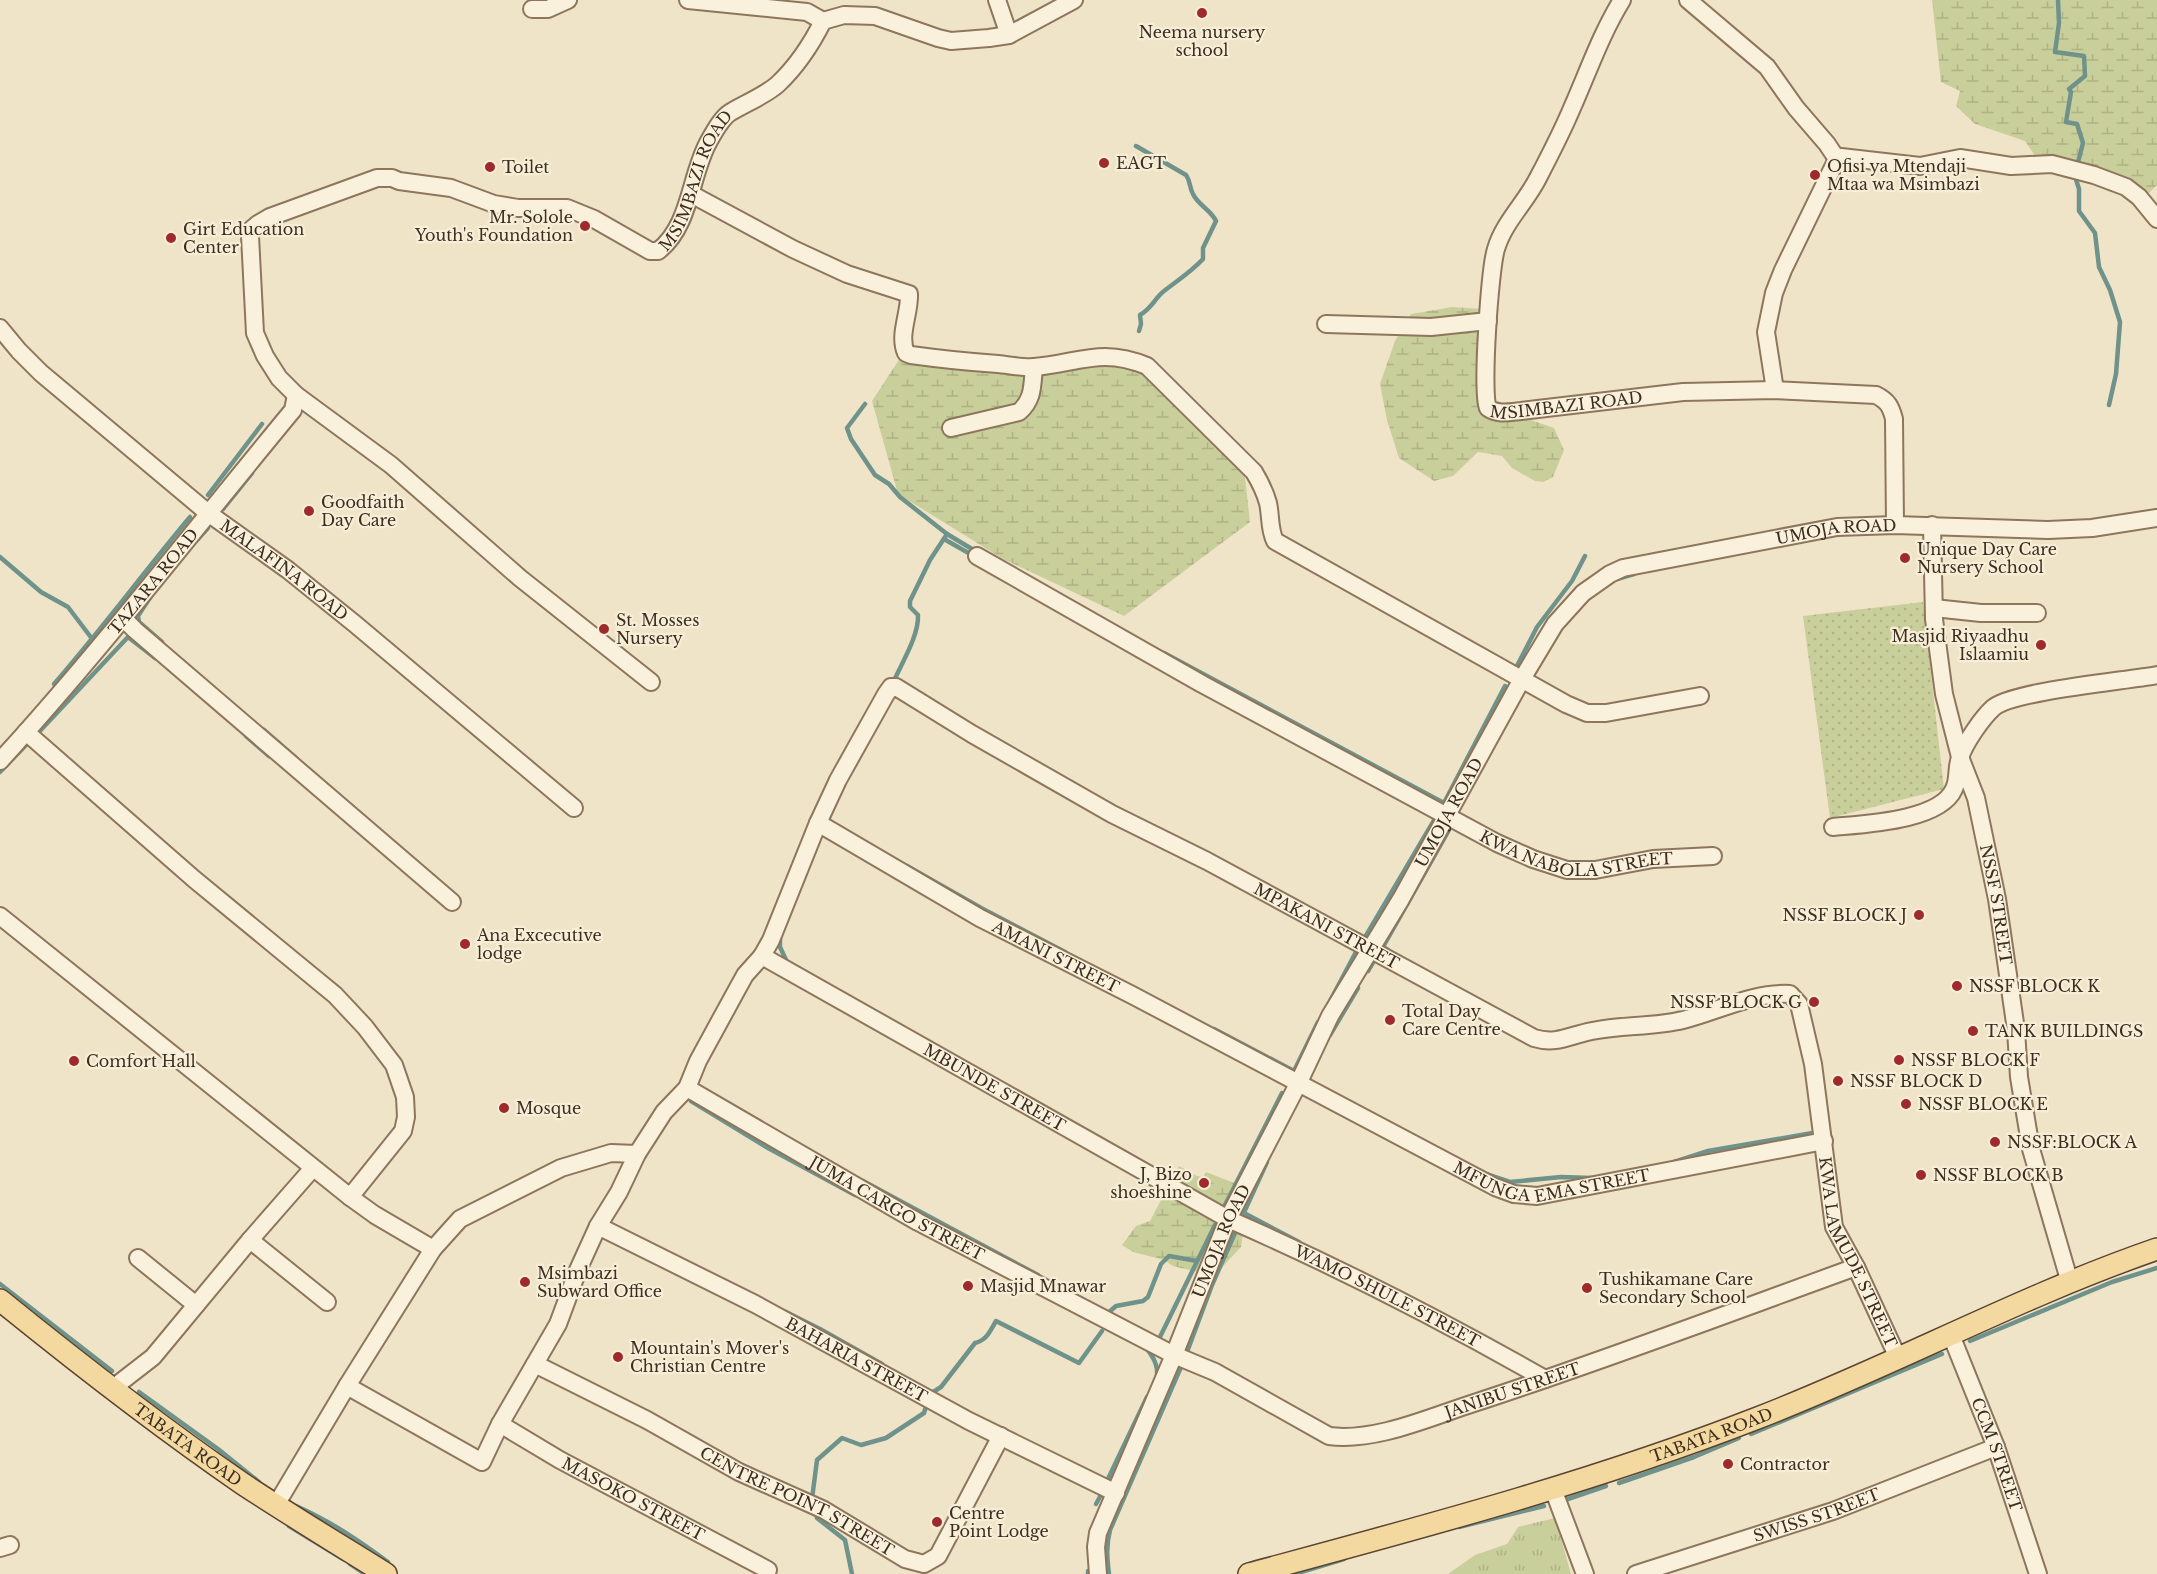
<svg xmlns="http://www.w3.org/2000/svg" width="2157" height="1574" font-family="'Libre Baskerville',serif">
<defs>
<pattern id="grass-tufts" width="24" height="20" patternUnits="userSpaceOnUse" patternTransform="scale(1.5)"><rect width="24" height="20" fill="#c9cf9b"/><path d="M3 7l-1-3M5 7V3M7 7l1-3M15 17l-1-3M17 17v-4M19 17l1-3" fill="none" stroke="#aeb285"/></pattern>
<pattern id="wetland-marsh" width="20" height="14" patternUnits="userSpaceOnUse" patternTransform="scale(1.5)"><rect width="20" height="14" fill="#c9cf9b"/><path d="M1 5h8M5 5V1M11 12h8M15 12V8" fill="none" stroke="#aeb285"/></pattern>
<pattern id="park-dots" width="8" height="8" patternUnits="userSpaceOnUse" patternTransform="scale(1.5)"><rect width="8" height="8" fill="#c9cf9b"/><path d="M2 2h.1M6 6h.1" fill="none" stroke="#aeb285" stroke-width="1.8" stroke-linecap="round"/></pattern>
</defs>
<rect width="100%" height="100%" fill="#f0e4c8"/>
<path fill="url(#grass-tufts)" d="M 1555,1518 L 1571,1574 L 1448,1574 L 1475,1555 L 1507,1544 L 1518,1527 Z"/>
<g fill="url(#wetland-marsh)">
<path d="M 1932,0 L 2157,0 L 2157,185 L 2145,197 L 2035,156 L 2025,141 L 1975,124 L 1956,106 L 1960,91 L 1941,82 Z"/>
<path d="M 1452,307 L 1482,309 L 1490,399 L 1497,416 L 1512,421 L 1528,419 L 1554,428 L 1564,450 L 1553,477 L 1543,482 L 1535,481 L 1512,468 L 1502,456 L 1478,452 L 1453,476 L 1434,481 L 1399,458 L 1387,420 L 1380,384 L 1395,341 L 1411,314 Z"/>
<path d="M 908,346 L 954,370 L 1034,366 L 1080,350 L 1132,361 L 1243,459 L 1250,522 L 1124,616 L 1003,559 L 898,494 L 872,401 Z"/>
<path d="M 1179,1166 L 1197,1176 L 1203,1177 L 1206,1172 L 1250,1189 L 1241,1247 L 1214,1276 L 1173,1266 L 1164,1260 L 1133,1252 L 1122,1245 L 1136,1226 L 1150,1221 Z"/>
</g>
<path fill="url(#park-dots)" d="M 1923,602 L 1944,789 L 1830,818 L 1803,616 Z"/>
<g fill="none" stroke-linecap="round" stroke-linejoin="round">
<g stroke="#6f938a" stroke-width="4.5">
<path d="M 2058,0 L 2059,23 L 2055,52 L 2084,56 L 2085,76 L 2069,89 L 2071,92 L 2066,122 L 2077,124 L 2083,143 L 2077,166"/>
<path d="M 1136,146 L 1186,175 C 1191,182 1189,187 1193,194 C 1198,205 1211,210 1216,221 L 1203,248 L 1203,259 C 1191,272 1178,280 1164,291 C 1154,299 1153,307 1140,315 L 1141,324 L 1139,331"/>
<path d="M 2074,173 L 2079,189 L 2079,211 L 2095,233 L 2099,267 L 2110,290 L 2120,322 L 2116,374 L 2109,405"/>
<path d="M 865,404 L 847,428 L 851,439 L 875,475 L 889,484 L 900,497 L 947,534 L 977,552"/>
<path d="M 208,495 L 262,424"/>
<path d="M 223,509 L 252,473"/>
<path d="M 198,539 L 208,528"/>
<path d="M 944,539 L 972,555"/>
<path d="M 0,557 L 41,592 L 68,607 L 93,640"/>
<path d="M 1617,579 L 1634,574"/>
<path d="M 153,593 L 138,616 L 139,622 L 162,642"/>
<path d="M 1164,653 L 1444,803 L 1505,686"/>
<path d="M 1517,666 L 1537,627 L 1572,581 L 1585,556"/>
<path d="M 893,683 C 901,664 919,636 918,615 L 910,607 L 910,601 L 930,560 L 947,534"/>
<path d="M 54,684 C 101,630 144,572 190,517"/>
<path d="M 264,730 L 296,758"/>
<path d="M 38,733 L 128,637 L 155,658"/>
<path d="M 246,736 L 269,756"/>
<path d="M 0,772 L 28,743 L 30,745"/>
<path d="M 907,866 L 983,909 L 1065,952"/>
<path d="M 780,934 L 780,947 L 787,962"/>
<path d="M 1364,939 L 1436,817 L 1434,815"/>
<path d="M 1388,950 L 1383,947 L 1449,830"/>
<path d="M 1368,971 L 1375,959"/>
<path d="M 1330,1001 L 1357,950"/>
<path d="M 1214,1029 L 1294,1071 L 1318,1022"/>
<path d="M 1330,1035 L 1358,988"/>
<path d="M 691,1101 L 768,1148 L 855,1195"/>
<path d="M 1674,1162 L 1708,1151 L 1818,1132"/>
<path d="M 1486,1174 L 1510,1182 L 1561,1177 L 1592,1178"/>
<path d="M 863,1181 L 1038,1275"/>
<path d="M 1219,1208 L 1223,1209 L 1282,1093"/>
<path d="M 1244,1213 L 1299,1242"/>
<path d="M 1241,1219 L 1267,1162"/>
<path d="M 0,1284 L 112,1371"/>
<path d="M 784,1311 L 820,1329 L 882,1364"/>
<path d="M 1108,1313 L 1116,1306 L 1143,1301 L 1148,1297 L 1161,1264 L 1169,1256 L 1197,1261"/>
<path d="M 1158,1341 L 1215,1225"/>
<path d="M 1970,1341 L 2112,1282 L 2157,1268"/>
<path d="M 1145,1346 C 1152,1356 1158,1363 1157,1376"/>
<path d="M 1187,1352 L 1212,1285 L 1235,1233"/>
<path d="M 139,1392 L 218,1449 L 259,1482"/>
<path d="M 1751,1434 L 1942,1354"/>
<path d="M 1104,1480 L 1107,1481 L 1147,1397"/>
<path d="M 1619,1483 L 1694,1457 L 1739,1438"/>
<path d="M 812,1499 L 817,1460 L 842,1438 L 861,1445 L 886,1438 L 924,1413 L 930,1394 L 941,1387 L 975,1343 C 987,1340 990,1331 996,1321 L 1079,1363 L 1102,1331"/>
<path d="M 1565,1500 L 1606,1486"/>
<path d="M 1096,1504 L 1102,1493 L 1100,1492"/>
<path d="M 296,1506 C 330,1521 358,1540 388,1562"/>
<path d="M 815,1510 L 817,1518 L 845,1540 L 852,1574"/>
<path d="M 289,1526 L 343,1559"/>
<path d="M 1459,1527 L 1544,1506"/>
<path d="M 350,1564 L 365,1574"/>
<path d="M 1088,1571 L 1088,1574"/>
<path d="M 1109,1574 C 1107,1558 1106,1546 1110,1530 L 1181,1367"/>
<path d="M 1295,1574 L 1344,1559"/>
</g>
<g stroke="#8d765c" stroke-width="20">
<g id="minor">
<path d="M 688,0 L 807,12 L 823,21"/>
<path d="M 997,0 L 1009,35"/>
<path id="s1" d="M 1622,0 C 1601,34 1588,72 1572,108 C 1562,132 1550,155 1538,178 C 1526,202 1504,222 1496,249 C 1490,268 1481,392 1488,408 C 1498,415 1510,412 1521,411 L 1683,392 L 1775,390 L 1876,395 C 1888,401 1891,407 1894,419 L 1895,525"/>
<path d="M 1688,0 L 1767,67 L 1796,108 L 1827,144 L 1837,159"/>
<path d="M 532,9 L 548,9 L 568,0"/>
<path d="M 691,194 L 793,249 L 847,274 L 909,294 C 910,313 898,335 906,353 L 911,355 C 940,359 968,362 998,364 C 1009,365 1023,368 1034,367 C 1079,363 1102,347 1147,366 L 1254,472 C 1260,482 1265,492 1268,503 C 1271,516 1269,529 1275,541 L 1566,704 L 1587,713 L 1606,713 L 1700,696"/>
<path d="M 1326,324 L 1431,327 L 1488,321"/>
<path id="s2" d="M 0,328 L 19,351 L 41,373 L 208,513 L 288,570 L 355,624 L 574,808"/>
<path d="M 1775,390 L 1766,332 L 1774,293 L 1783,270 L 1837,159 L 1841,157 L 1920,166 L 1960,158 L 2011,166 L 2052,164 L 2094,175 L 2126,187 L 2139,197 L 2157,219"/>
<path d="M 951,428 L 1019,412 C 1034,399 1032,385 1034,367"/>
<path id="s3" d="M 1932,525 L 1934,619 L 1944,694 L 1960,757 L 1976,798 L 1997,899 L 2016,1030 L 2019,1077 L 2031,1149 L 2070,1283"/>
<path id="s4" d="M 977,556 L 1202,684 L 1497,843 L 1533,859 L 1567,870 L 1595,870 L 1653,859 L 1713,856"/>
<path d="M 1934,608 L 1981,613 L 2037,613"/>
<path d="M 124,619 L 135,630 L 452,902"/>
<path id="s5" d="M 651,682 L 520,578 L 391,465 L 296,395 L 279,378 L 265,356 L 255,333 L 250,236 L 252,229 L 258,224 L 270,217 L 377,178 L 392,178 L 399,181 L 451,188 L 494,204 L 518,208 L 567,208 L 594,219 L 650,251 L 658,251 C 691,226 690,174 709,141 C 714,132 722,117 731,112 C 746,103 766,95 778,84 C 797,66 812,43 823,21 L 844,15 L 875,16 L 938,38 L 951,41 L 989,38 L 1009,35 L 1074,0"/>
<path d="M 26,732 L 194,879 L 335,995 L 365,1027 L 394,1065 L 405,1097 L 406,1117 L 403,1131 L 350,1197"/>
<path id="s6" d="M 0,761 C 103,648 196,527 293,410 L 296,395"/>
<path id="s7" d="M 818,823 L 980,918 L 1132,995 L 1495,1187 L 1514,1194 L 1537,1196 L 1824,1141"/>
<path d="M 1833,827 C 1864,824 1940,821 1954,789 C 1959,779 1956,767 1960,758 C 1964,744 1982,718 1993,708 C 2012,691 2125,681 2157,675"/>
<path d="M 0,916 L 350,1197 L 375,1215 L 433,1249"/>
<path id="s8" d="M 762,956 L 1228,1219 C 1336,1266 1443,1321 1545,1379"/>
<path id="s9" d="M 687,1088 L 918,1222 L 1174,1355 L 1215,1372 L 1329,1436 C 1376,1442 1430,1417 1474,1403 C 1603,1361 1729,1313 1856,1267"/>
<path id="s10" d="M 598,1226 L 755,1304 L 969,1421 L 1116,1493"/>
<path d="M 250,1240 L 327,1302"/>
<path d="M 138,1258 L 196,1305"/>
<path id="s11" d="M 1951,1335 L 1996,1447 L 2038,1574"/>
<path id="s12" d="M 535,1364 L 647,1420 L 739,1472 L 824,1510 L 905,1559 L 924,1564 L 938,1556 L 1001,1436"/>
<path id="s13" d="M 347,1386 L 482,1462 L 500,1424 L 558,1324 L 578,1270 L 598,1226 L 619,1192 L 637,1154 L 664,1112 L 687,1088 L 698,1061 L 734,995 L 745,975 L 762,956 L 771,940 L 818,823 L 838,780 L 886,694 L 891,687 L 896,687 L 972,734 L 1112,814 L 1207,861 L 1534,1038 C 1557,1045 1570,1035 1592,1031 C 1622,1025 1654,1027 1683,1020 C 1719,1011 1753,992 1790,994 L 1799,1004 L 1813,1064 L 1834,1227 L 1856,1267 L 1899,1360"/>
<path d="M 113,1388 L 153,1357 L 250,1240 L 313,1168"/>
<path id="s14" d="M 500,1424 L 560,1460 L 768,1570"/>
<path d="M 1553,1489 L 1585,1574"/>
<path d="M 276,1505 L 347,1386 L 433,1249 L 460,1219 L 561,1168 L 611,1153 L 637,1154"/>
<path d="M 0,1548 L 10,1545"/>
<path id="s15" d="M 1098,1574 L 1096,1547 L 1098,1533 L 1174,1355 L 1228,1219 L 1298,1084 L 1330,1016 L 1401,899 L 1522,679 L 1555,624 L 1583,593 L 1610,574 L 1623,568 L 1837,527 L 1895,525 L 2048,530 L 2092,528 L 2157,518"/>
<path id="s16" d="M 1636,1574 L 1833,1511 L 1996,1447"/>
</g>
</g>
<g stroke="#5b4430" stroke-width="24">
<g id="major">
<path id="s17" d="M 0,1300 C 79,1364 160,1427 243,1484 C 290,1515 338,1544 386,1574"/>
<path id="s18" d="M 1249,1574 C 1419,1528 1590,1483 1755,1419 C 1891,1367 2020,1296 2157,1249"/>
</g>
</g>
<use href="#minor" stroke="#faf1dc" stroke-width="16"/>
<use href="#major" stroke="#f3d9a0" stroke-width="21"/>
</g>
<g fill="#9e2a2b" stroke="#f7eed8" stroke-width="2">
<circle cx="1202" cy="13" r="6"/>
<circle cx="1104" cy="163" r="6"/>
<circle cx="490" cy="167" r="6"/>
<circle cx="1815" cy="175" r="6"/>
<circle cx="585" cy="226" r="6"/>
<circle cx="171" cy="238" r="6"/>
<circle cx="309" cy="511" r="6"/>
<circle cx="1905" cy="558" r="6"/>
<circle cx="604" cy="629" r="6"/>
<circle cx="2041" cy="645" r="6"/>
<circle cx="1919" cy="915" r="6"/>
<circle cx="465" cy="944" r="6"/>
<circle cx="1957" cy="986" r="6"/>
<circle cx="1814" cy="1002" r="6"/>
<circle cx="1390" cy="1020" r="6"/>
<circle cx="1973" cy="1031" r="6"/>
<circle cx="1899" cy="1060" r="6"/>
<circle cx="74" cy="1061" r="6"/>
<circle cx="1838" cy="1081" r="6"/>
<circle cx="1906" cy="1104" r="6"/>
<circle cx="504" cy="1108" r="6"/>
<circle cx="1995" cy="1142" r="6"/>
<circle cx="1921" cy="1175" r="6"/>
<circle cx="1204" cy="1183" r="6"/>
<circle cx="525" cy="1282" r="6"/>
<circle cx="968" cy="1286" r="6"/>
<circle cx="1587" cy="1288" r="6"/>
<circle cx="618" cy="1357" r="6"/>
<circle cx="1728" cy="1464" r="6"/>
<circle cx="937" cy="1522" r="6"/>
</g>
<g text-anchor="middle" stroke-width="4.5" stroke-linejoin="round" paint-order="stroke">
<g font-size="16" fill="#3d2e20" stroke="#f7eed8" text-anchor="start">
<text x="1202" y="38" text-anchor="middle">Neema nursery<tspan x="1202" dy="18">school</tspan></text>
<text x="1116" y="169">EAGT</text>
<text x="1827" y="172">Ofisi ya Mtendaji<tspan x="1827" dy="18">Mtaa wa Msimbazi</tspan></text>
<text x="502" y="173">Toilet</text>
<text x="573" y="223" text-anchor="end">Mr. Solole<tspan x="573" dy="18">Youth's Foundation</tspan></text>
<text x="183" y="235">Girt Education<tspan x="183" dy="18">Center</tspan></text>
<text x="321" y="508">Goodfaith<tspan x="321" dy="18">Day Care</tspan></text>
<text x="1917" y="555">Unique Day Care<tspan x="1917" dy="18">Nursery School</tspan></text>
<text x="616" y="626">St. Mosses<tspan x="616" dy="18">Nursery</tspan></text>
<text x="2029" y="642" text-anchor="end">Masjid Riyaadhu<tspan x="2029" dy="18">Islaamiu</tspan></text>
<text x="1907" y="921" text-anchor="end">NSSF BLOCK J</text>
<text x="477" y="941">Ana Excecutive<tspan x="477" dy="18">lodge</tspan></text>
<text x="1969" y="992">NSSF BLOCK K</text>
<text x="1802" y="1008" text-anchor="end">NSSF BLOCK G</text>
<text x="1402" y="1017">Total Day<tspan x="1402" dy="18">Care Centre</tspan></text>
<text x="1985" y="1037">TANK BUILDINGS</text>
<text x="1911" y="1066">NSSF BLOCK F</text>
<text x="86" y="1067">Comfort Hall</text>
<text x="1850" y="1087">NSSF BLOCK D</text>
<text x="1918" y="1110">NSSF BLOCK E</text>
<text x="516" y="1114">Mosque</text>
<text x="2007" y="1148">NSSF:BLOCK A</text>
<text x="1192" y="1180" text-anchor="end">J, Bizo<tspan x="1192" dy="18">shoeshine</tspan></text>
<text x="1933" y="1181">NSSF BLOCK B</text>
<text x="537" y="1279">Msimbazi<tspan x="537" dy="18">Subward Office</tspan></text>
<text x="1599" y="1285">Tushikamane Care<tspan x="1599" dy="18">Secondary School</tspan></text>
<text x="980" y="1292">Masjid Mnawar</text>
<text x="630" y="1354">Mountain's Mover's<tspan x="630" dy="18">Christian Centre</tspan></text>
<text x="1740" y="1470">Contractor</text>
<text x="949" y="1519">Centre<tspan x="949" dy="18">Point Lodge</tspan></text>
</g>
<g font-size="16" fill="#3d2e20" stroke="#f7eed8">
<text dy="6" stroke="none"><textPath href="#s5" startOffset="1149">MSIMBAZI ROAD</textPath></text>
<text dy="6" stroke="none"><textPath href="#s1" startOffset="519">MSIMBAZI ROAD</textPath></text>
<text dy="6" stroke="none"><textPath href="#s15" startOffset="1366">UMOJA ROAD</textPath></text>
<text dy="6" stroke="none"><textPath href="#s2" startOffset="374">MALAFINA ROAD</textPath></text>
<text dy="6" stroke="none"><textPath href="#s6" startOffset="236">TAZARA ROAD</textPath></text>
<text dy="6" stroke="none"><textPath href="#s15" startOffset="844">UMOJA ROAD</textPath></text>
<text dy="6" stroke="none"><textPath href="#s4" startOffset="676">KWA NABOLA STREET</textPath></text>
<text dy="6" stroke="none"><textPath href="#s3" startOffset="387">NSSF STREET</textPath></text>
<text dy="6" stroke="none"><textPath href="#s13" startOffset="1533">MPAKANI STREET</textPath></text>
<text dy="6" stroke="none"><textPath href="#s7" startOffset="273">AMANI STREET</textPath></text>
<text dy="6" stroke="none"><textPath href="#s8" startOffset="267">MBUNDE STREET</textPath></text>
<text dy="6" stroke="none"><textPath href="#s7" startOffset="825">MFUNGA EMA STREET</textPath></text>
<text dy="6" stroke="none"><textPath href="#s9" startOffset="242">JUMA CARGO STREET</textPath></text>
<text dy="6" stroke="none"><textPath href="#s15" startOffset="358">UMOJA ROAD</textPath></text>
<text dy="6" stroke="none"><textPath href="#s13" startOffset="2301">KWA LAMUDE STREET</textPath></text>
<text dy="6" stroke="none"><textPath href="#s8" startOffset="712">WAMO SHULE STREET</textPath></text>
<text dy="6" stroke="none"><textPath href="#s10" startOffset="291">BAHARIA STREET</textPath></text>
<text dy="6" stroke="none"><textPath href="#s9" startOffset="921">JANIBU STREET</textPath></text>
<text dy="6" stroke="none"><textPath href="#s18" startOffset="483">TABATA ROAD</textPath></text>
<text dy="6" stroke="none"><textPath href="#s17" startOffset="237">TABATA ROAD</textPath></text>
<text dy="6" stroke="none"><textPath href="#s11" startOffset="128">CCM STREET</textPath></text>
<text dy="6" stroke="none"><textPath href="#s14" startOffset="153">MASOKO STREET</textPath></text>
<text dy="6" stroke="none"><textPath href="#s12" startOffset="296">CENTRE POINT STREET</textPath></text>
<text dy="6" stroke="none"><textPath href="#s16" startOffset="190">SWISS STREET</textPath></text>
</g>
</g>
</svg>
